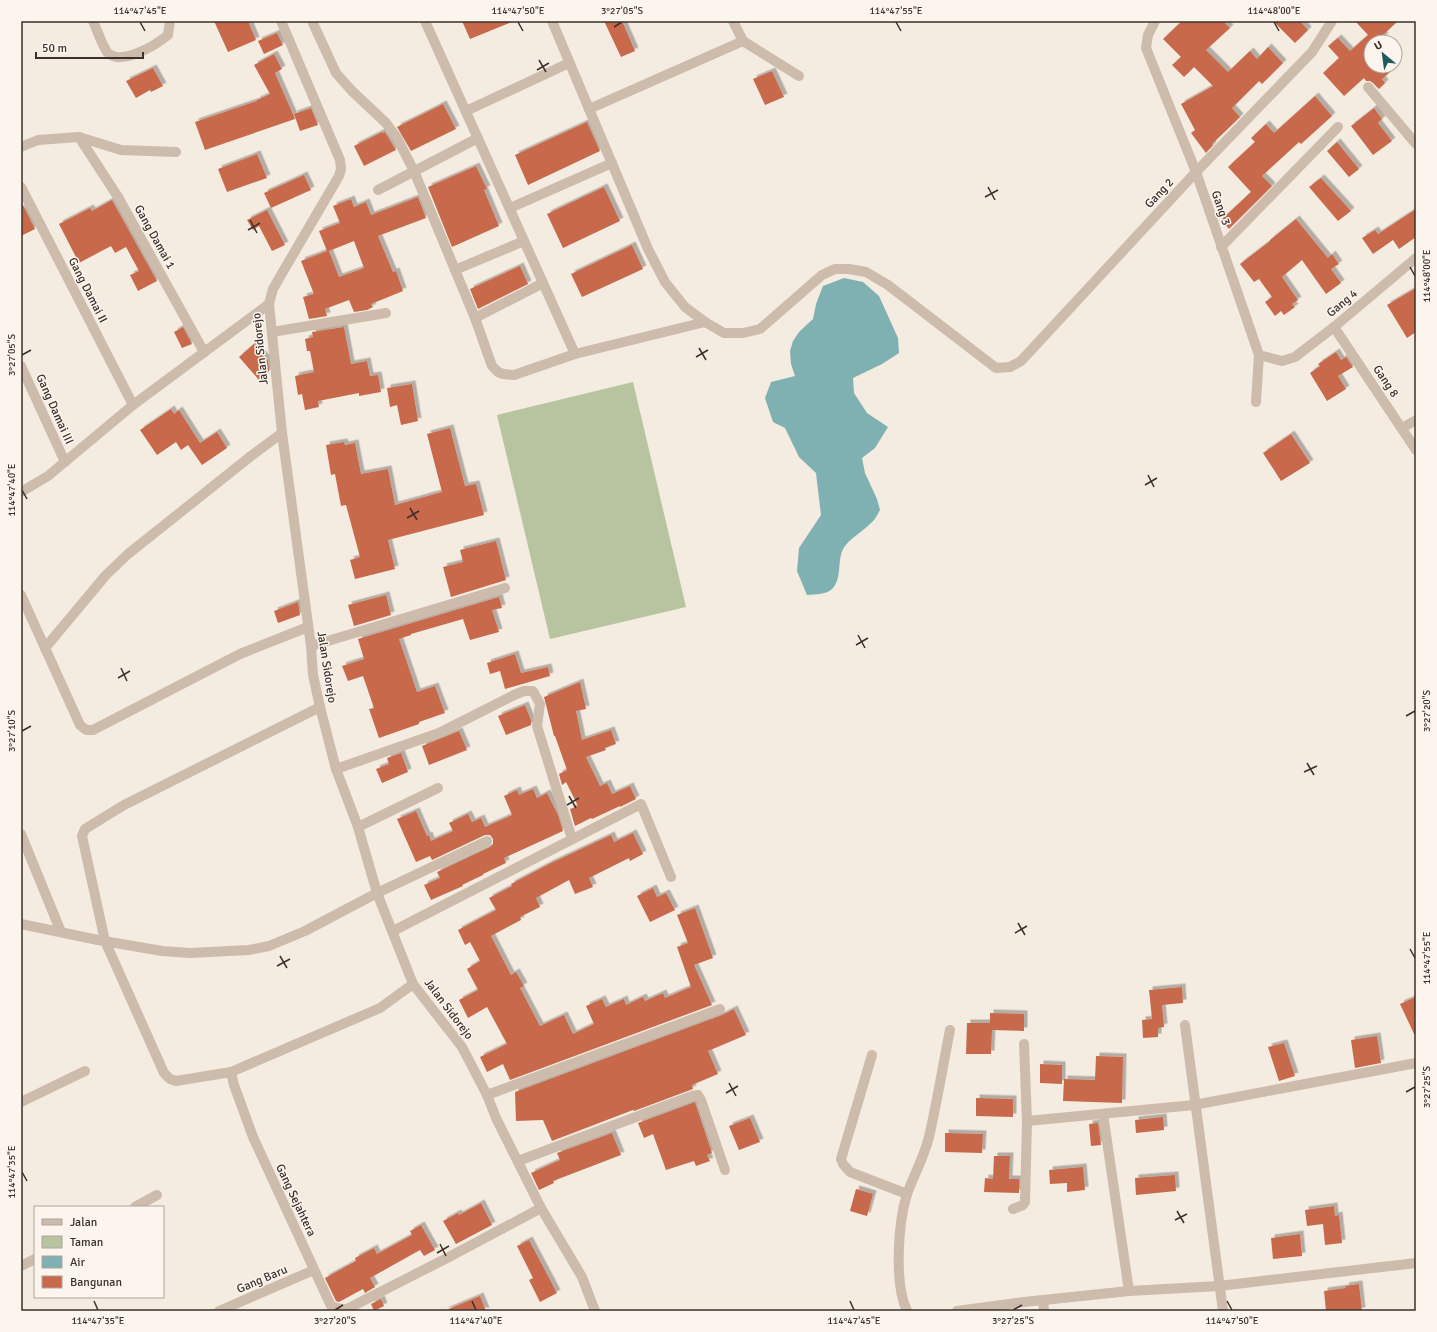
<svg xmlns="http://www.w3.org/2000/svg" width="1437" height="1332" font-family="Signika,sans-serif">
<defs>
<filter id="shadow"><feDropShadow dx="3.5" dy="-3.5" stdDeviation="0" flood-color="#0004"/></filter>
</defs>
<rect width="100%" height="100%" fill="#f4ebe1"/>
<path fill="#b8c4a0" d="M 633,382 L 686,607 L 550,639 L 497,415 Z"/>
<path fill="#7fb0b2" d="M 844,278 L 863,282 L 879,296 L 898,338 L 899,353 L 882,364 L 853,378 L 854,393 L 867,413 L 888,427 L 875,448 L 862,458 L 865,473 L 877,499 L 880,510 C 877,515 875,520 871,523 C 863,531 852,537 845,546 C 836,558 843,576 833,588 C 827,595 815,594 807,595 L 797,571 L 799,548 L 821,515 L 816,473 L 799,457 L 785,428 L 773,422 L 765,398 L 771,382 L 795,376 L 791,364 L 790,351 L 793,341 L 799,332 L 813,319 L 816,304 L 823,286 Z"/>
<g fill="#c8694b" fill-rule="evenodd" filter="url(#shadow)">
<path d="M 214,21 L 248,21 L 256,40 L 228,52 Z"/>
<path d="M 462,21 L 514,21 L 470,39 Z"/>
<path d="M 604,21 L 622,21 L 635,51 L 621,57 Z"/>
<path d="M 1182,21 L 1223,21 L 1230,28 L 1206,50 L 1228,72 L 1250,51 L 1257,59 L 1268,47 L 1283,63 L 1262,84 L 1259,81 L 1232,108 L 1240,117 L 1212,144 L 1213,145 L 1206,153 L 1191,133 L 1195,130 L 1181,104 L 1213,86 L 1194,67 L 1184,77 L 1172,65 L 1181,57 L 1163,39 Z"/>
<path d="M 1273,21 L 1300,21 L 1308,30 L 1295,43 Z"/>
<path d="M 1355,21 L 1398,21 L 1383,35 L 1385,36 L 1379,42 L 1371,42 L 1371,66 L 1397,66 L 1382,79 L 1385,83 L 1379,89 L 1373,83 L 1370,81 L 1366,81 L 1364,78 L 1344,96 L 1323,73 L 1339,58 L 1328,46 L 1338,38 L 1350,51 L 1368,35 Z"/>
<path d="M 277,33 L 283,45 L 264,54 L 258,41 Z"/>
<path d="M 274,54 L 282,69 L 275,73 L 295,119 L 205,150 L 195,122 L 257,101 L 257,100 L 270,94 L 254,65 Z"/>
<path d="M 153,68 L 163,86 L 151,92 L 150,90 L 136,98 L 126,81 Z"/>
<path d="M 772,71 L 784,97 L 765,105 L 753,79 Z"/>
<path d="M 1315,96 L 1332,116 L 1301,144 L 1299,142 L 1262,176 L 1272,186 L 1229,229 L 1221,220 L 1251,192 L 1228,167 L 1255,142 L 1251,138 L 1266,124 L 1274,133 Z"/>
<path d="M 443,104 L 456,129 L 411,151 L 397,127 Z"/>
<path d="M 311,108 L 318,125 L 300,131 L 294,114 Z"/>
<path d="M 1374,108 L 1382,119 L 1378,123 L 1392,141 L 1373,155 L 1351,126 Z"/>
<path d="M 587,122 L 600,151 L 528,185 L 515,155 Z"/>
<path d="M 382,132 L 383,133 L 385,132 L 396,150 L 364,166 L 354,146 Z"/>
<path d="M 1337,142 L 1359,169 L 1349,177 L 1327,151 Z"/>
<path d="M 257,154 L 267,178 L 227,192 L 218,169 Z"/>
<path d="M 476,166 L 487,189 L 484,190 L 499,226 L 452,247 L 428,187 Z"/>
<path d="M 304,175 L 311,190 L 271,208 L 264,193 Z"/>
<path d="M 1321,178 L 1351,211 L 1338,221 L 1309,187 Z"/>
<path d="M 604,187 L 620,221 L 563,248 L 547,214 Z"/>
<path d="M 418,197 L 426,218 L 378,236 L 393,272 L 396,271 L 403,291 L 371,304 L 373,307 L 367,310 L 354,312 L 349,300 L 325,309 L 327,316 L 309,319 L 303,297 L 314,294 L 301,261 L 327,251 L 319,231 L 340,223 L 333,206 L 351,199 L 354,207 L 366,202 L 371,215 ZM 354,241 L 364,268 L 339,277 L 329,251 Z"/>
<path d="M 112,200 L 157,281 L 138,291 L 130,275 L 139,271 L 126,247 L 115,253 L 111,246 L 79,263 L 59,224 L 90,208 L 92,211 Z"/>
<path d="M 21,201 L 35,229 L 21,236 Z"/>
<path d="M 1416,209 L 1416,237 L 1399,249 L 1393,240 L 1373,254 L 1362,238 L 1375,230 L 1378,234 Z"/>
<path d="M 267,210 L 285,245 L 272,251 L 259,226 L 253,230 L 247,220 Z"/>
<path d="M 1296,219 L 1328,258 L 1332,254 L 1339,264 L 1331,269 L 1341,283 L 1326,294 L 1302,260 L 1282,277 L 1298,300 L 1292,304 L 1295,307 L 1284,315 L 1281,311 L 1275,316 L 1265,302 L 1272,297 L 1259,279 L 1254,282 L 1240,264 L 1270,241 L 1270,240 Z"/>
<path d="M 632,245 L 643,269 L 582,297 L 571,274 Z"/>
<path d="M 520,266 L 528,284 L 478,309 L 470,289 Z"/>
<path d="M 1416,288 L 1416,332 L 1407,338 L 1387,305 Z"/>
<path d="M 183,327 L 192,344 L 182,348 L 174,332 Z"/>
<path d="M 344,327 L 351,364 L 367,361 L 370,376 L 378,375 L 381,392 L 359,396 L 359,393 L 318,401 L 319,407 L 305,410 L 302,394 L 298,395 L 295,376 L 314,372 L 310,351 L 307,351 L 305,339 L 313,337 L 312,332 Z"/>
<path d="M 254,344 L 268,361 L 269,371 L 259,380 L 239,357 Z"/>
<path d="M 1336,352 L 1341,360 L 1346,357 L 1353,367 L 1338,376 L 1346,389 L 1327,401 L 1310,373 L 1320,366 L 1318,364 Z"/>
<path d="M 412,384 L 418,421 L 401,425 L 397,405 L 390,407 L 387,388 Z"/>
<path d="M 171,409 L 174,414 L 179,410 L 200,443 L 217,432 L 227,448 L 202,465 L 188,445 L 181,450 L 176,442 L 157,455 L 140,430 Z"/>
<path d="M 450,428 L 465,486 L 476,484 L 484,515 L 388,540 L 395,569 L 355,579 L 350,560 L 360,557 L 346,505 L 341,506 L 335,474 L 331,475 L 326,445 L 344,442 L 345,445 L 355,443 L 361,474 L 388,469 L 395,505 L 442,492 L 427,434 Z"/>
<path d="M 1291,434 L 1310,463 L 1281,481 L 1263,453 Z"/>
<path d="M 496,541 L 506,580 L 451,597 L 443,567 L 463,562 L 460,550 Z"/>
<path d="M 386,595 L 391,615 L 354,626 L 348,605 Z"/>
<path d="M 499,597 L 502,608 L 492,610 L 499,632 L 470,640 L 463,619 L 411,634 L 411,635 L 399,639 L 417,692 L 435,686 L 445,713 L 419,722 L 419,724 L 379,738 L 369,709 L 374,708 L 363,676 L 348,681 L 342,666 L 364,659 L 358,639 Z"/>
<path d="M 298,602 L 300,615 L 278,623 L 274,611 Z"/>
<path d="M 515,654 L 521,673 L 548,667 L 550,676 L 505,689 L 500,671 L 490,674 L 487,663 Z"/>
<path d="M 580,682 L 586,709 L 576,711 L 582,740 L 611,730 L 616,744 L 605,748 L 606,750 L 586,757 L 600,786 L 607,783 L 612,794 L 630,786 L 636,799 L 620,807 L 620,806 L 592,819 L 591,818 L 575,826 L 570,809 L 578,806 L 566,782 L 562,785 L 559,774 L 567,770 L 555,736 L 554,736 L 544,697 Z"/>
<path d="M 525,705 L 531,720 L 531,725 L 506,735 L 498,716 Z"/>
<path d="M 459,731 L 467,750 L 429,765 L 422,746 Z"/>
<path d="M 401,753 L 408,772 L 382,783 L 376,769 L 389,764 L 387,758 Z"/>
<path d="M 533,789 L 537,798 L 547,793 L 558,815 L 563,831 L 504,858 L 506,863 L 483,874 L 483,875 L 462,885 L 463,886 L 431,900 L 424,885 L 440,878 L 437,872 L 490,847 L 493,844 L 493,839 L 490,835 L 485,835 L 432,860 L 430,856 L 416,862 L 397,819 L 416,811 L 427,836 L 429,835 L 431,841 L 453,831 L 449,823 L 468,814 L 472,822 L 481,818 L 485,827 L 512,815 L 504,796 L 517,790 L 519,795 Z"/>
<path d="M 633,833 L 643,854 L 630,861 L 629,858 L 589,878 L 593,887 L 575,894 L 569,880 L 536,898 L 540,907 L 520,917 L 521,920 L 491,936 L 511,975 L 516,972 L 524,986 L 520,988 L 540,1026 L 564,1015 L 573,1034 L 594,1024 L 586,1006 L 602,999 L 606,1007 L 624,999 L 626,1005 L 643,997 L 645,1001 L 663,993 L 665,998 L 691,987 L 677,947 L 688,943 L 677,915 L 695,908 L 713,958 L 694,965 L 712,1005 L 510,1080 L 503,1064 L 487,1072 L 480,1057 L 507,1044 L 487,1007 L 468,1018 L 459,1000 L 478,990 L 467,969 L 480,961 L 470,942 L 465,945 L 458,930 L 496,910 L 489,898 L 512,886 L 511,884 L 551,863 L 611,835 L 614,842 Z"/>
<path d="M 653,888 L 657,897 L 666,893 L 675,910 L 650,922 L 637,896 Z"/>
<path d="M 1182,987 L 1183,1003 L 1162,1005 L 1164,1027 L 1158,1028 L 1158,1037 L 1143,1038 L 1142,1020 L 1152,1019 L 1149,990 Z"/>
<path d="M 1416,997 L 1416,1038 L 1400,1004 Z"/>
<path d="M 734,1009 L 746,1035 L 708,1051 L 718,1074 L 692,1085 L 693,1089 L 634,1111 L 633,1110 L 552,1141 L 543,1120 L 516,1121 L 515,1092 L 722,1015 Z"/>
<path d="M 990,1013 L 1024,1014 L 1024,1031 L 992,1030 L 991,1054 L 966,1054 L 967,1023 L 990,1023 Z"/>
<path d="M 1377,1036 L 1381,1063 L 1355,1068 L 1351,1040 Z"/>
<path d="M 1284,1043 L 1295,1076 L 1279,1081 L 1268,1047 Z"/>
<path d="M 1096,1056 L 1123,1057 L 1122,1103 L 1063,1101 L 1064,1079 L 1095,1080 Z"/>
<path d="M 1040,1064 L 1062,1065 L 1062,1084 L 1040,1083 Z"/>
<path d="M 976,1098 L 1013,1099 L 1013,1117 L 976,1116 Z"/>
<path d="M 695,1102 L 712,1153 L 707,1155 L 710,1161 L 696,1166 L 694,1161 L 666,1170 L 653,1134 L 644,1138 L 638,1123 Z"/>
<path d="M 1163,1117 L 1164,1130 L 1136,1133 L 1135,1120 Z"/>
<path d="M 750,1118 L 760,1142 L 739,1150 L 729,1126 Z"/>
<path d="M 1098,1123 L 1101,1145 L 1091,1146 L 1089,1124 Z"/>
<path d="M 612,1133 L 621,1155 L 553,1181 L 554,1183 L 539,1190 L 531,1173 L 560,1160 L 557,1153 Z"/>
<path d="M 945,1133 L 983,1134 L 982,1153 L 945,1152 Z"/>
<path d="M 994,1156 L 1010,1156 L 1009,1179 L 1019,1179 L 1019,1193 L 984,1192 L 985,1178 L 993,1179 Z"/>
<path d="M 1083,1167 L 1085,1190 L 1067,1192 L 1067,1183 L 1050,1184 L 1049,1170 Z"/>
<path d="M 1175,1175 L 1176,1191 L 1136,1195 L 1135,1178 Z"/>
<path d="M 856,1189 L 873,1194 L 867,1216 L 850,1211 Z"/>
<path d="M 481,1203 L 492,1225 L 456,1244 L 443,1221 L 458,1213 L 459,1215 Z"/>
<path d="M 1334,1206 L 1335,1216 L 1339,1215 L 1342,1243 L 1325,1245 L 1323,1224 L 1307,1226 L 1305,1210 Z"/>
<path d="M 421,1225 L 435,1250 L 424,1256 L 420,1250 L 370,1278 L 375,1287 L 365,1293 L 363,1289 L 339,1302 L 336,1301 L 325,1278 L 356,1261 L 355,1258 L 374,1248 L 377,1254 L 412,1235 L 410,1231 Z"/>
<path d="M 1300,1234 L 1302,1256 L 1273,1259 L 1271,1238 Z"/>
<path d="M 529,1240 L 557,1293 L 540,1302 L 529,1280 L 533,1278 L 517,1246 Z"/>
<path d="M 1359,1284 L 1362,1311 L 1326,1311 L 1324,1291 L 1346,1288 L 1345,1286 Z"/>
<path d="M 480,1296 L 486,1311 L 444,1311 Z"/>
<path d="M 381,1299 L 384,1306 L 374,1311 L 371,1304 Z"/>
</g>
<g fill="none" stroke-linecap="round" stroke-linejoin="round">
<g stroke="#cdbbac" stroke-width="10">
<path d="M 93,21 C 97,30 102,45 107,52 C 120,67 156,45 168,35 L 170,21"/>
<path d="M 281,21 L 340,160 L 341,169 L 339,176 L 281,275 L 273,289 L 269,304 L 282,433 L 311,646 L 313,675 L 320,707 L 336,769 L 358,827 L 377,893 L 413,984 L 462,1047 L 487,1095 L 496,1118 L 541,1208 L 582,1277 L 595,1311"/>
<path d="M 312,21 L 336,73 L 352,91 L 386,123 L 397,138 L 414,171 L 475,318 L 492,366 L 498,372 L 503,374 L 514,375 L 575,354 L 705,322"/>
<path d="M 425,21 L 575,354"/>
<path d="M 552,21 L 648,249 L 665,282 L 685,307 L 705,322 L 724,333 L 743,333 L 760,329 L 822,275 L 835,269 L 849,269 L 866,272 L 888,285 L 996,368 L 1010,367 L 1021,361 L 1196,172 L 1312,52 L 1332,21"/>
<path d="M 1155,21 L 1148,35 L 1146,48 L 1196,172 L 1259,355 L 1282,361 L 1295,357 L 1334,327 L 1416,258"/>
<path d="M 743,41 L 799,76"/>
<path d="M 1368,87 L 1416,144"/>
<path d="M 589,109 L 743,41 L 733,21"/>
<path d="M 466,111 L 569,63"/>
<path d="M 79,137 L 118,197 L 204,352"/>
<path d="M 21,147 L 38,140 L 79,137 L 121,150 L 176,152"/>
<path d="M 21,187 L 133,405"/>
<path d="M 378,190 L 478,138"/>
<path d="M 510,208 L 612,163"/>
<path d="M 1221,247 L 1338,127"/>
<path d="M 455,270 L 524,241"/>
<path d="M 475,318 L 543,283"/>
<path d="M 1334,327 L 1416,450"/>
<path d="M 272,332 L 386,313"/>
<path d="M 21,366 L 65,462"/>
<path d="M 1256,402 L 1259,355"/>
<path d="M 1402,428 L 1416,420"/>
<path d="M 21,492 L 48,476 L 133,405 L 269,304"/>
<path d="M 21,595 L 80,725 L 86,730 L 93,730 L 240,654 L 308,627"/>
<path d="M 311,646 L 505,588"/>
<path d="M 45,648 L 106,575 L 128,554 L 251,456 L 282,433"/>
<path d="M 336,769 L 439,733 L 514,695 L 524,691 L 533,691 L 540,704 L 537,726 L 572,839"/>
<path d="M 358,827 L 438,788"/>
<path d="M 21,834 L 61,932"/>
<path d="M 21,924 L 98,940 L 162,951 L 190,953 L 249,950 L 269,946 L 305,931 L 377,893 L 487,841"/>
<path d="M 393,931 L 641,804 L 671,877"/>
<path d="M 413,984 L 380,1008 L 231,1072 L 234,1085 L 253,1137 L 331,1306 L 341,1309 L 347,1309 L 449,1257 L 541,1208"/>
<path d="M 1185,1025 L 1223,1311"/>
<path d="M 872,1055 L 841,1159 L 843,1164 L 850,1172 L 907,1194"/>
<path d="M 231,1072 L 176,1081 L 170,1079 L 164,1073 L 105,941 L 82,836 L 85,829 L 124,805 L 320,707"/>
<path d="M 487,1095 L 720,1009"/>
<path d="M 21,1102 L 85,1071"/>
<path d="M 1103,1114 L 1129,1291"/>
<path d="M 1027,1121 L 1194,1105 L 1416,1063"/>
<path d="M 518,1161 L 692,1096 L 698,1095 L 701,1100 L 725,1170"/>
<path d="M 135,1207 L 157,1195"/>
<path d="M 1013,1209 L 1023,1205 L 1025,1202 L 1027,1121 L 1024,1044"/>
<path d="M 21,1266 L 35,1259"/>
<path d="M 1043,1300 L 1044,1311"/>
<path d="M 219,1311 L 314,1270"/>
<path d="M 907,1311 C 894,1284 898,1223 907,1194 C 914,1175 924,1157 929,1137 C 937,1102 943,1065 950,1030"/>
<path d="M 957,1311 L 1024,1302 L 1129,1291 L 1219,1286 L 1416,1263"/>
</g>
</g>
<path fill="none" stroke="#3b302b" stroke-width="1.5" d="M 140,22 L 145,31M 518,22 L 523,31M 896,22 L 901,31M 1274,22 L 1279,31M 614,27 L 622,22M 539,60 L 546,72M 537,70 L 549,63M 988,187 L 995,200M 985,197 L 998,190M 250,220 L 257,233M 248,230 L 260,223M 1410,267 L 1415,276M 699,348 L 706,360M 22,355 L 31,350M 696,357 L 708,350M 1148,475 L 1154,487M 1145,485 L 1157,478M 22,490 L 27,499M 410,508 L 417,520M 407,518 L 419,511M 858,635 L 865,648M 856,645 L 868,638M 121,668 L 127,681M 118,678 L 130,671M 1406,716 L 1415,711M 22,731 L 31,726M 1307,763 L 1314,775M 1304,772 L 1317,766M 569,796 L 576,808M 567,805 L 579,798M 1018,923 L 1025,935M 1015,933 L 1027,926M 1410,949 L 1415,958M 280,956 L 287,968M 277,966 L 290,959M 729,1083 L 736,1096M 1406,1092 L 1415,1087M 726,1093 L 738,1086M 22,1172 L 27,1181M 1177,1211 L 1184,1223M 1175,1220 L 1187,1214M 440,1244 L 446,1256M 437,1253 L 449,1246M 94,1301 L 98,1310M 472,1301 L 476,1310M 850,1301 L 854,1310M 1227,1301 L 1232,1310M 335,1310 L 343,1305M 1013,1310 L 1022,1305"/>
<g text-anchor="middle" stroke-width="3" stroke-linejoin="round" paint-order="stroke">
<g font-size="12" fill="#3b302b" stroke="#fbf5ee">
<text transform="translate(1159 193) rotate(-47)" y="4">Gang 2</text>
<text transform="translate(1221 208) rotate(71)" y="4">Gang 3</text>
<text transform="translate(155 237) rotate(61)" y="4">Gang Damai 1</text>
<text transform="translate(88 290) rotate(63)" y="4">Gang Damai II</text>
<text transform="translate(1342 303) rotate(-40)" y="4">Gang 4</text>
<text transform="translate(260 349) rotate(-96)" y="4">Jalan Sidorejo</text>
<text transform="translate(1386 381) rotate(56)" y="4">Gang 8</text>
<text transform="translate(55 409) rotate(66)" y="4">Gang Damai III</text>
<text transform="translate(327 667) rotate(81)" y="4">Jalan Sidorejo</text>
<text transform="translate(449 1009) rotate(53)" y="4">Jalan Sidorejo</text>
<text transform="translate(296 1200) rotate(65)" y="4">Gang Sejahtera</text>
<text transform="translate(262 1279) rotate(-23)" y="4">Gang Baru</text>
</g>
</g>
<rect width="1437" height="1332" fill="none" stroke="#fbf5ee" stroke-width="44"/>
<rect x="34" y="1206" width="130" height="92" fill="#fbf5ee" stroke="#aea6a0"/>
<rect x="42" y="1219" width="20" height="6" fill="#cdbbac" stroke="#aea6a0"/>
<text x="70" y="1226" font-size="12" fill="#3b302b">Jalan</text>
<rect x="42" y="1236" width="20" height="12" fill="#b8c4a0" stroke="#aea6a0"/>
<text x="70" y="1246" font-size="12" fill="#3b302b">Taman</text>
<rect x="42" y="1256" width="20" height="12" fill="#7fb0b2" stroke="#aea6a0"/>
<text x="70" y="1266" font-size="12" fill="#3b302b">Air</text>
<rect x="42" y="1276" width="20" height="12" fill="#c8694b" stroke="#aea6a0"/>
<text x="70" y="1286" font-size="12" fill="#3b302b">Bangunan</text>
<g transform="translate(1383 54) rotate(331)"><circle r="19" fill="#fbf5ee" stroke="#aea6a0"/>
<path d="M0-3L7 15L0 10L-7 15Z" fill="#1f5a5e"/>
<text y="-6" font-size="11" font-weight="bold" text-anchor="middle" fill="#3b302b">U</text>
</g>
<path d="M36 52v6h107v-6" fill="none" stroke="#3b302b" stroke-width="2"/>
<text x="42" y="52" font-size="12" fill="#3b302b" stroke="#fbf5ee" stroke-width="3" paint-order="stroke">50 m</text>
<rect x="22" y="22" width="1393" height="1288" fill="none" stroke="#3b302b" stroke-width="1.5"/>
<g font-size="10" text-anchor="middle" fill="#3b302b">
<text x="140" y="14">114°47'45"E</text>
<text x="518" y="14">114°47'50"E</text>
<text x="622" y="14">3°27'05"S</text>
<text x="896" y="14">114°47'55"E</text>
<text x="1274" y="14">114°48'00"E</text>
<text transform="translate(1426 276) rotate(-90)" y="4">114°48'00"E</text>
<text transform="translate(11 355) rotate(-90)" y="4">3°27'05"S</text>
<text transform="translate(11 490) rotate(-90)" y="4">114°47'40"E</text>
<text transform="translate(1426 711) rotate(-90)" y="4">3°27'20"S</text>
<text transform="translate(11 731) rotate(-90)" y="4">3°27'10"S</text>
<text transform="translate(1426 958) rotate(-90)" y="4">114°47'55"E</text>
<text transform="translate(1426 1087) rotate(-90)" y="4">3°27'25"S</text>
<text transform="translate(11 1172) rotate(-90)" y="4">114°47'35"E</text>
<text x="98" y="1324">114°47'35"E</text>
<text x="335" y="1324">3°27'20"S</text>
<text x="476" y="1324">114°47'40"E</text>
<text x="854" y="1324">114°47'45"E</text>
<text x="1013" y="1324">3°27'25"S</text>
<text x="1232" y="1324">114°47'50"E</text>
</g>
</svg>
